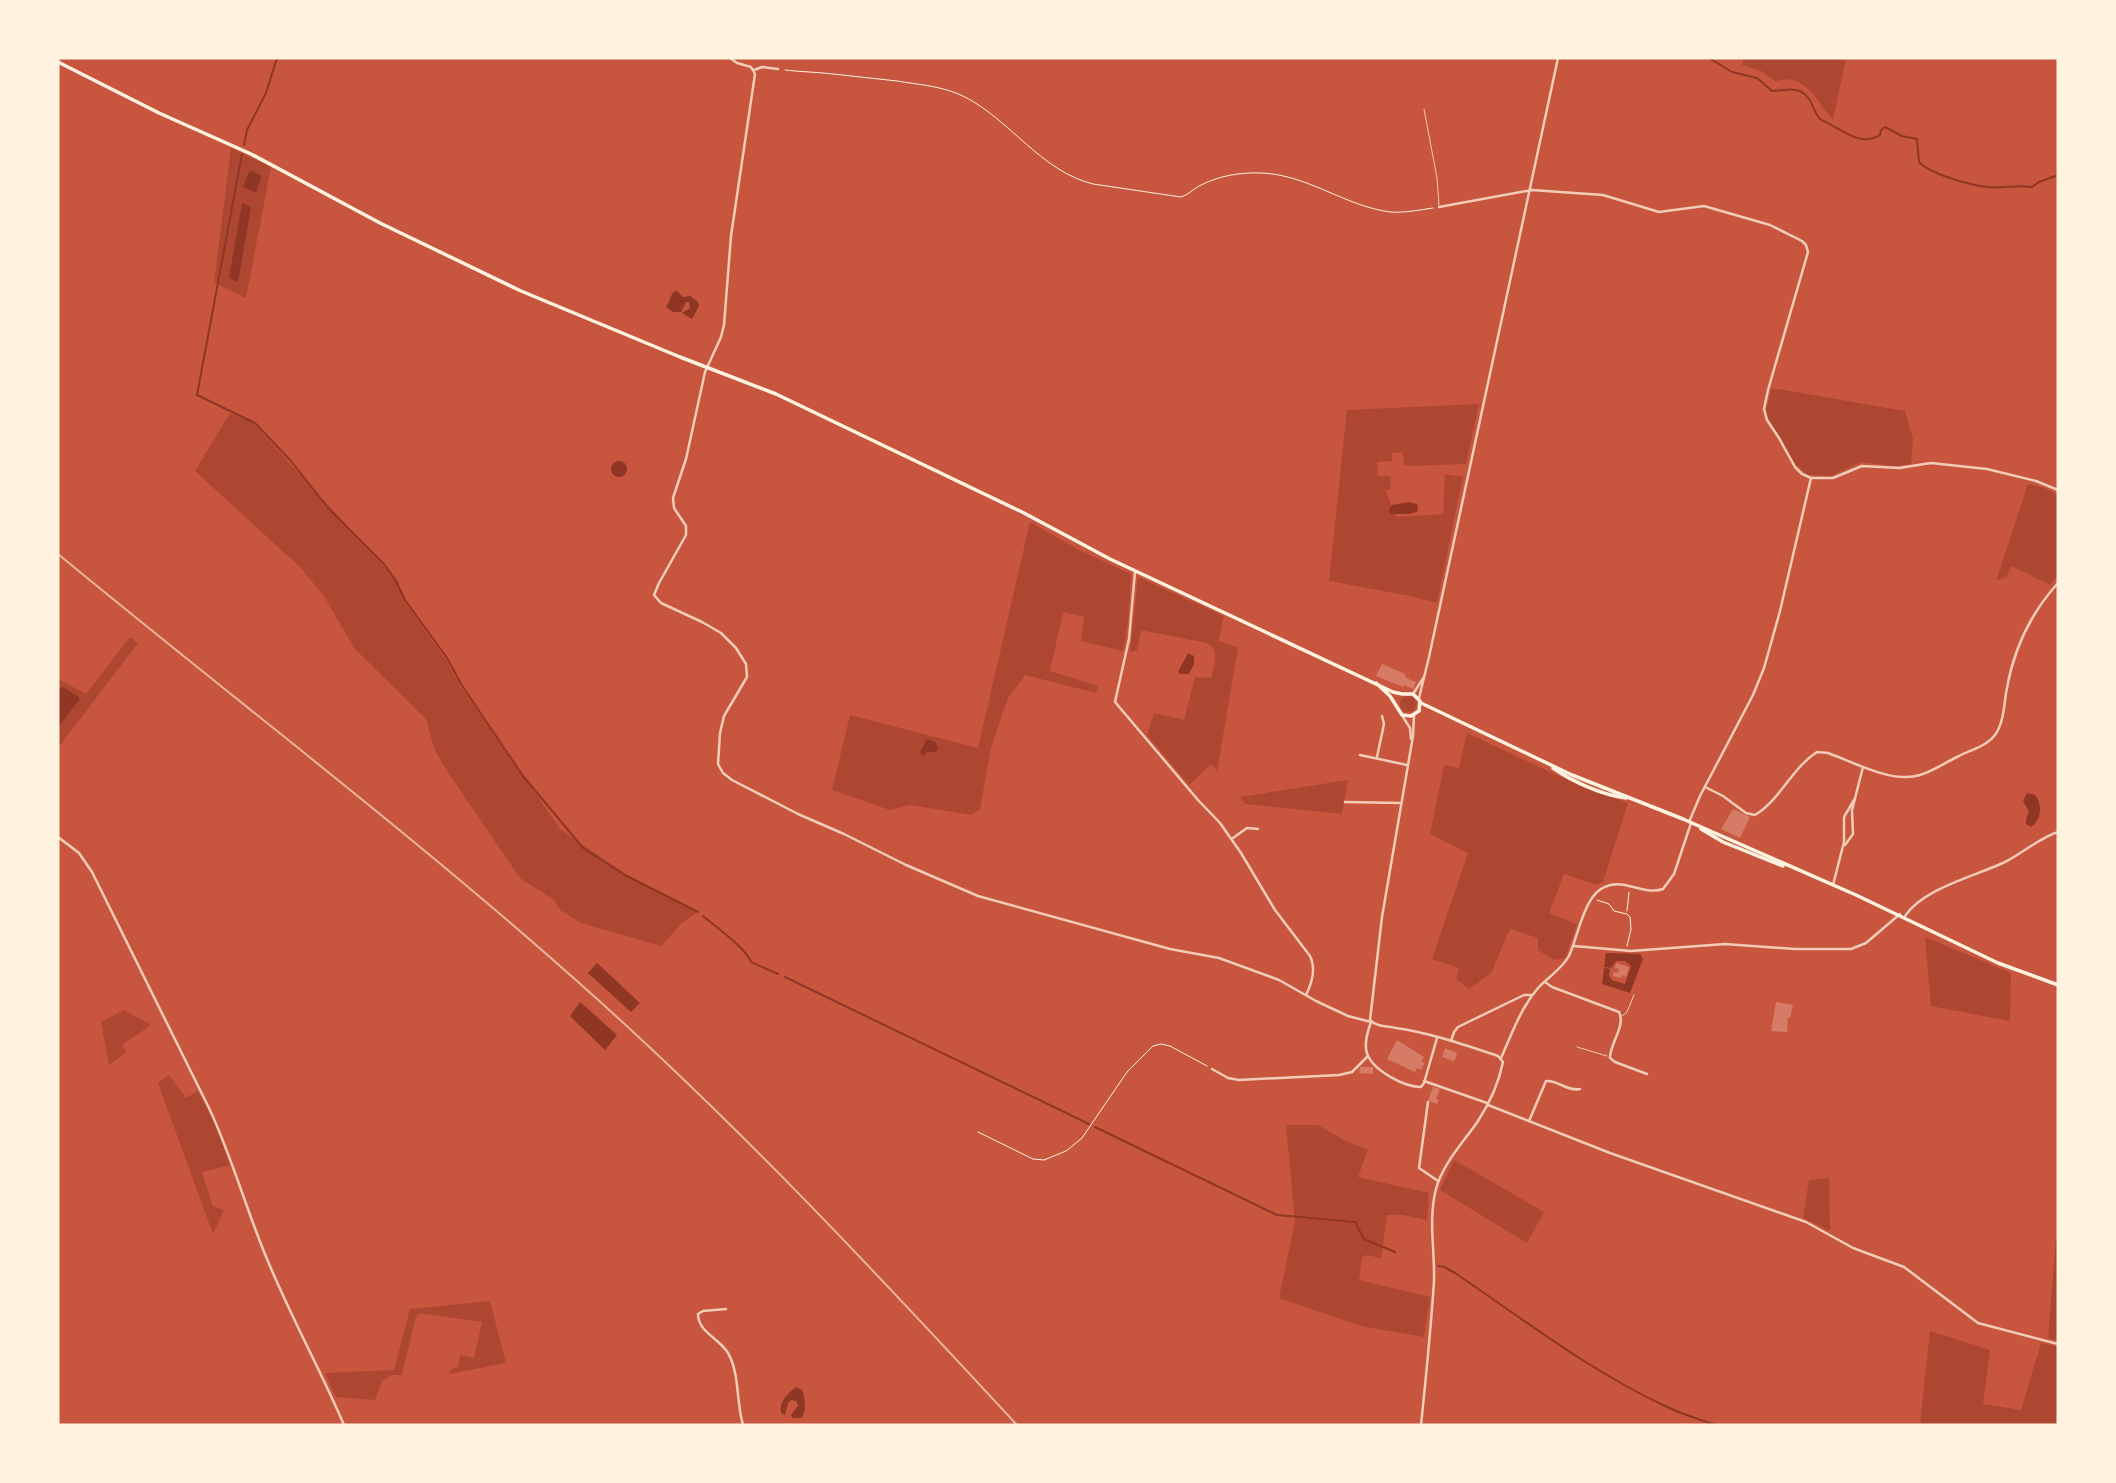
<svg xmlns="http://www.w3.org/2000/svg" width="2116" height="1483" font-family="Lora,serif">
<rect width="100%" height="100%" fill="#c8553d"/>
<g fill="#ae4732">
<path d="M 1744,58 L 1846,58 L 1833,119 C 1819,106 1813,85 1792,80 C 1787,78 1779,81 1775,81 L 1761,71 L 1742,65 Z"/>
<path d="M 231,148 L 271,167 L 246,298 L 214,283 Z"/>
<path d="M 1772,388 L 1905,411 L 1913,439 L 1911,464 L 1895,466 L 1861,462 L 1830,476 L 1808,475 L 1795,464 L 1767,416 L 1766,411 Z"/>
<path d="M 1479,404 L 1466,464 L 1407,466 L 1404,465 L 1402,452 L 1392,453 L 1392,461 L 1377,462 L 1378,476 L 1390,476 L 1391,489 L 1386,490 L 1386,492 L 1396,517 L 1443,514 L 1445,474 L 1463,477 L 1437,603 L 1405,595 L 1329,581 L 1347,410 Z"/>
<path d="M 230,413 L 253,423 L 397,580 L 404,601 L 446,660 L 460,686 L 561,830 L 627,875 L 697,912 L 681,924 L 661,946 L 581,923 L 560,910 L 554,900 L 520,878 L 443,765 L 434,748 L 426,719 L 354,648 L 324,596 L 300,567 L 195,471 Z"/>
<path d="M 2028,484 L 2045,488 L 2058,495 L 2058,576 L 2050,585 L 2012,566 L 2006,577 L 1996,581 Z"/>
<path d="M 1030,522 L 1079,550 L 1131,574 L 1128,622 L 1123,651 L 1081,641 L 1084,617 L 1063,612 L 1050,671 L 1098,686 L 1096,693 L 1025,675 L 1008,698 L 991,748 L 980,809 L 972,815 L 910,805 L 890,810 L 832,790 L 850,715 L 978,748 Z"/>
<path d="M 1138,577 L 1224,616 L 1218,641 L 1238,647 L 1217,771 L 1211,764 L 1189,785 L 1147,735 L 1154,713 L 1184,720 L 1195,677 L 1211,678 C 1214,666 1221,650 1207,643 L 1141,630 L 1137,650 L 1130,652 Z"/>
<path d="M 130,637 L 138,643 L 58,748 L 58,728 L 79,700 L 58,690 L 58,679 L 86,694 Z"/>
<circle cx="1408" cy="704" r="8"/>
<path d="M 1467,733 L 1563,778 L 1628,803 L 1603,882 L 1597,885 L 1564,874 L 1549,913 L 1577,924 L 1565,958 L 1554,960 L 1538,950 L 1538,938 L 1510,929 L 1491,973 L 1469,989 L 1456,979 L 1459,968 L 1432,959 L 1468,853 L 1430,834 L 1444,765 L 1459,768 Z"/>
<path d="M 1348,780 L 1342,814 L 1245,804 L 1240,797 Z"/>
<path d="M 1925,937 L 2011,973 L 2010,1021 L 1931,1006 Z"/>
<path d="M 124,1010 L 151,1025 L 122,1045 L 126,1052 L 109,1065 L 101,1022 Z"/>
<path d="M 169,1075 L 186,1098 L 198,1091 L 215,1123 L 230,1165 L 202,1172 L 213,1206 L 224,1210 L 213,1234 L 158,1083 Z"/>
<path d="M 1286,1125 L 1318,1125 L 1344,1140 L 1368,1150 L 1358,1177 L 1429,1193 L 1427,1220 L 1403,1215 L 1387,1215 L 1381,1258 L 1366,1255 L 1362,1258 L 1359,1280 L 1430,1297 L 1424,1337 L 1361,1326 L 1279,1298 L 1295,1221 Z"/>
<path d="M 1454,1160 L 1544,1212 L 1527,1243 L 1440,1190 Z"/>
<path d="M 1829,1178 L 1830,1231 L 1803,1218 L 1809,1180 Z"/>
<path d="M 2056,1239 L 2058,1239 L 2058,1341 L 2048,1338 Z"/>
<path d="M 490,1301 L 506,1363 L 449,1374 L 450,1370 L 458,1367 L 460,1355 L 474,1358 L 482,1322 L 419,1313 L 415,1320 L 402,1375 L 392,1375 L 382,1381 L 375,1400 L 336,1397 L 325,1373 L 394,1370 L 410,1309 Z"/>
<path d="M 1930,1331 L 1990,1350 L 1983,1404 L 2021,1410 L 2041,1343 L 2058,1347 L 2058,1425 L 1920,1425 Z"/>
</g>
<g fill="#8f3625">
<path d="M 250,170 L 262,176 L 256,193 L 243,187 Z"/>
<path d="M 242,203 L 251,207 L 238,282 L 229,278 Z"/>
<path d="M 676,290 L 683,297 L 690,296 L 698,302 L 699,306 L 692,319 L 682,313 L 690,308 L 689,302 L 686,302 L 681,312 L 673,312 L 666,307 C 670,302 670,293 676,290 Z"/>
<circle cx="619" cy="469" r="8"/>
<path d="M 1409,502 L 1417,504 L 1418,511 L 1410,514 L 1390,514 L 1389,510 L 1392,505 Z"/>
<path d="M 1188,653 L 1194,656 L 1194,664 L 1189,674 L 1180,674 L 1178,672 Z"/>
<path d="M 63,687 L 79,697 L 79,700 L 58,728 L 58,690 Z"/>
<path d="M 927,739 L 936,742 L 938,749 L 936,752 L 927,752 L 923,756 L 920,752 Z"/>
<path d="M 2027,793 L 2035,795 C 2043,805 2041,820 2031,827 L 2026,824 L 2026,819 L 2029,811 L 2023,801 Z"/>
<path d="M 1606,953 L 1640,954 L 1643,959 L 1630,993 L 1602,984 L 1604,968 L 1610,969 L 1609,976 L 1612,980 L 1625,984 L 1631,966 L 1625,961 L 1616,961 L 1611,968 L 1604,967 Z"/>
<path d="M 597,963 L 640,1003 L 631,1012 L 588,973 Z"/>
<path d="M 580,1002 L 617,1035 L 605,1050 L 570,1016 Z"/>
<path d="M 796,1387 L 802,1390 C 805,1398 807,1412 801,1418 L 792,1418 L 791,1415 L 798,1406 L 796,1401 L 791,1400 L 788,1403 L 785,1415 L 781,1413 C 779,1401 787,1394 796,1387 Z"/>
</g>
<g fill="none" stroke-linecap="round" stroke-linejoin="round">
<g stroke="#8f3625" stroke-width="2">
<path d="M 1709,58 L 1732,72 L 1757,78 L 1772,91 C 1780,91 1792,87 1800,91 C 1812,97 1812,109 1819,118 C 1822,121 1830,124 1833,126 C 1849,135 1863,145 1880,135 L 1881,130 L 1885,127 L 1902,136 L 1917,139 L 1919,162 C 1930,174 1970,185 1987,187 C 2002,189 2017,184 2032,187 L 2039,182 L 2058,175"/>
<path d="M 244,145 L 247,130 L 266,93 L 277,58"/>
<path d="M 242,154 L 197,395 L 255,423 L 291,461 L 328,508 L 384,564 L 396,581 L 405,600 L 447,658 L 461,684 L 523,776 L 583,848 L 625,875 L 698,912"/>
<path d="M 703,916 C 716,927 746,948 751,962 L 778,974"/>
<path d="M 785,977 L 1089,1124"/>
<path d="M 1095,1127 L 1277,1215 L 1355,1222 L 1364,1239 L 1395,1252"/>
<path d="M 1438,1266 L 1444,1267 L 1455,1273 C 1523,1319 1590,1371 1665,1406 C 1681,1414 1699,1419 1716,1425"/>
</g>
</g>
<g fill="#d67c66">
<path d="M 1382,664 L 1405,674 L 1406,678 L 1416,682 L 1413,689 L 1404,685 L 1403,687 L 1376,676 Z"/>
<path d="M 1733,809 L 1750,817 L 1740,838 L 1721,829 Z"/>
<path d="M 1616,963 L 1629,967 L 1626,977 L 1622,975 L 1621,978 L 1613,976 L 1614,972 L 1618,973 L 1619,969 L 1615,968 Z"/>
<path d="M 1776,1002 L 1793,1005 L 1790,1018 L 1788,1017 L 1787,1032 L 1771,1031 Z"/>
<path d="M 1397,1040 L 1424,1057 L 1421,1061 L 1425,1063 L 1421,1070 L 1417,1068 L 1415,1072 L 1387,1059 Z"/>
<path d="M 1445,1048 L 1457,1053 L 1455,1060 L 1453,1061 L 1442,1057 Z"/>
<path d="M 1360,1067 L 1373,1067 L 1373,1074 L 1359,1073 Z"/>
<path d="M 1433,1087 L 1440,1089 L 1436,1099 L 1439,1100 L 1437,1104 L 1428,1101 Z"/>
</g>
<g fill="none" stroke-linecap="round" stroke-linejoin="round">
<g stroke="#fff3e0" stroke-width="1">
<path d="M 785,70 C 801,72 817,72 833,74 C 854,76 876,79 897,81 C 921,85 943,86 965,97 C 1010,120 1041,171 1093,184 L 1181,197 C 1188,195 1192,190 1199,186 C 1218,176 1240,172 1262,173 C 1308,175 1345,206 1390,212 C 1405,213 1419,210 1433,208"/>
<path d="M 1597,900 L 1609,904 L 1614,911 L 1627,914 L 1630,917 L 1631,929 L 1627,946"/>
<path d="M 1627,911 L 1629,892"/>
<path d="M 978,1132 L 1033,1159 L 1044,1160 L 1066,1151 L 1082,1138 L 1127,1072 L 1153,1046 L 1161,1044 L 1170,1046 L 1207,1066"/>
</g>
<g stroke="#f1ccb7" stroke-width="1">
<path d="M 1424,109 L 1437,178 L 1439,205"/>
<path d="M 1622,1016 L 1627,1012 L 1634,995"/>
<path d="M 1577,1047 L 1607,1056"/>
</g>
<g stroke="#f1ccb7" stroke-width="2.5">
<path d="M 730,58 L 737,63 L 751,67 L 755,74 L 731,236 L 724,325 L 721,337 L 705,372 L 686,459 L 673,498 L 674,508 L 686,526 L 686,535 L 659,583 L 654,595 L 661,603 L 702,622 L 721,633 L 736,648 L 746,664 L 747,677 L 724,716 L 720,733 L 718,764 L 723,773 L 732,780 L 798,814 L 844,834 L 906,865 L 978,896 L 1170,949 L 1219,958 L 1279,980 L 1316,1001 L 1348,1016 L 1371,1022 C 1368,1030 1363,1047 1368,1056 C 1375,1071 1404,1087 1421,1087 L 1424,1083 L 1437,1038"/>
<path d="M 754,70 L 762,67 L 778,69"/>
<path d="M 1439,207 L 1532,190 L 1603,195 L 1659,212 L 1704,206 L 1770,225 L 1802,241 L 1806,245 L 1808,252 L 1768,390 L 1764,409 L 1767,420 L 1779,438 L 1795,467 L 1802,474 L 1811,478 L 1833,478 L 1862,466 L 1899,468 L 1931,463 L 1987,469 L 2036,481 L 2058,490"/>
<path d="M 1135,572 L 1129,639 L 1115,702 L 1198,800 L 1220,823 L 1241,853 L 1275,910 L 1310,956 C 1316,968 1312,983 1306,995"/>
<path d="M 1360,755 L 1407,765"/>
<path d="M 1377,757 L 1384,724 L 1382,716"/>
<path d="M 1705,787 L 1723,796 L 1746,813 L 1755,815 C 1780,800 1792,768 1817,752 L 1828,753 C 1853,762 1893,784 1920,775 C 1934,771 1946,762 1959,756 C 1973,749 1991,745 1998,730 C 2005,717 2004,701 2007,688 C 2014,648 2031,613 2058,583"/>
<path d="M 1345,802 L 1400,803"/>
<path d="M 1689,822 L 1700,796 L 1753,695 L 1764,668 L 1780,611 L 1811,478"/>
<path d="M 58,837 L 79,853 L 92,872 L 209,1108 C 232,1157 246,1209 267,1259 C 290,1315 320,1369 344,1425"/>
<path d="M 1233,838 L 1247,828 L 1258,829"/>
<path d="M 1845,845 L 1853,834 L 1852,810 L 1863,767"/>
<path d="M 1833,885 L 1844,842 L 1844,817 L 1854,800"/>
<path d="M 1905,916 C 1924,888 1976,876 2005,862 C 2023,853 2039,838 2058,832"/>
<path d="M 1574,946 L 1631,951 L 1725,944 L 1795,949 L 1851,949 L 1866,943 L 1900,914"/>
<path d="M 1545,982 L 1552,987 L 1619,1012 C 1626,1026 1610,1043 1610,1058 L 1615,1062 L 1647,1074"/>
<path d="M 1451,1041 L 1454,1032 L 1458,1027 L 1524,995 L 1532,995"/>
<path d="M 1501,1058 C 1512,1034 1520,1009 1538,988 C 1548,977 1561,970 1569,956 C 1582,928 1584,878 1625,885 C 1638,888 1651,893 1663,889 L 1674,874 L 1691,823"/>
<path d="M 1212,1069 L 1228,1078 L 1239,1080 L 1339,1075 L 1352,1072 L 1368,1056"/>
<path d="M 1424,1081 L 1487,1103"/>
<path d="M 1428,1102 L 1419,1168 L 1438,1181"/>
<path d="M 1488,1105 L 1610,1153 L 1806,1222 L 1853,1248 L 1904,1267 L 1978,1323 L 2058,1344"/>
<path d="M 1529,1121 L 1546,1081 C 1558,1080 1568,1092 1580,1089"/>
<path d="M 726,1309 L 703,1311 L 698,1314 C 698,1332 719,1338 728,1353 C 740,1374 736,1402 743,1425"/>
</g>
<g stroke="#f1ccb7" stroke-width="2.5">
<path d="M 1413,694 L 1424,677"/>
<path d="M 1419,698 L 1429,657 L 1558,58"/>
<path d="M 1414,715 L 1413,736 L 1382,917 L 1370,1020 C 1377,1027 1387,1026 1396,1028 C 1431,1033 1465,1045 1498,1056 L 1503,1062 C 1499,1082 1489,1104 1478,1121 C 1463,1143 1443,1163 1436,1189 C 1428,1220 1435,1250 1434,1281 C 1431,1329 1426,1377 1421,1425"/>
<path d="M 1403,717 L 1410,728 L 1411,739"/>
</g>
<g stroke="#fff3e0" stroke-width="3.5">
<path d="M 58,62 L 159,113 L 251,154 L 380,223 L 521,291 L 680,357 L 776,394 L 1024,513 L 1110,559 L 1393,692 L 1402,694 L 1413,694 L 1420,701 L 1419,711 L 1411,716 L 1402,715 L 1390,696 L 1376,683"/>
<path d="M 1421,703 L 1572,775 L 1683,819 L 1856,895 L 1998,963 L 2058,985"/>
<path d="M 1553,768 C 1573,782 1602,795 1626,798"/>
<path d="M 1701,829 L 1723,842 L 1783,866"/>
</g>
<path stroke="#e9b49f" stroke-width="2" d="M 58,554 C 237,702 423,842 596,998 C 745,1132 881,1278 1017,1425"/>
</g>
<rect width="2116" height="1483" fill="none" stroke="#fff3e0" stroke-width="119"/>
</svg>
